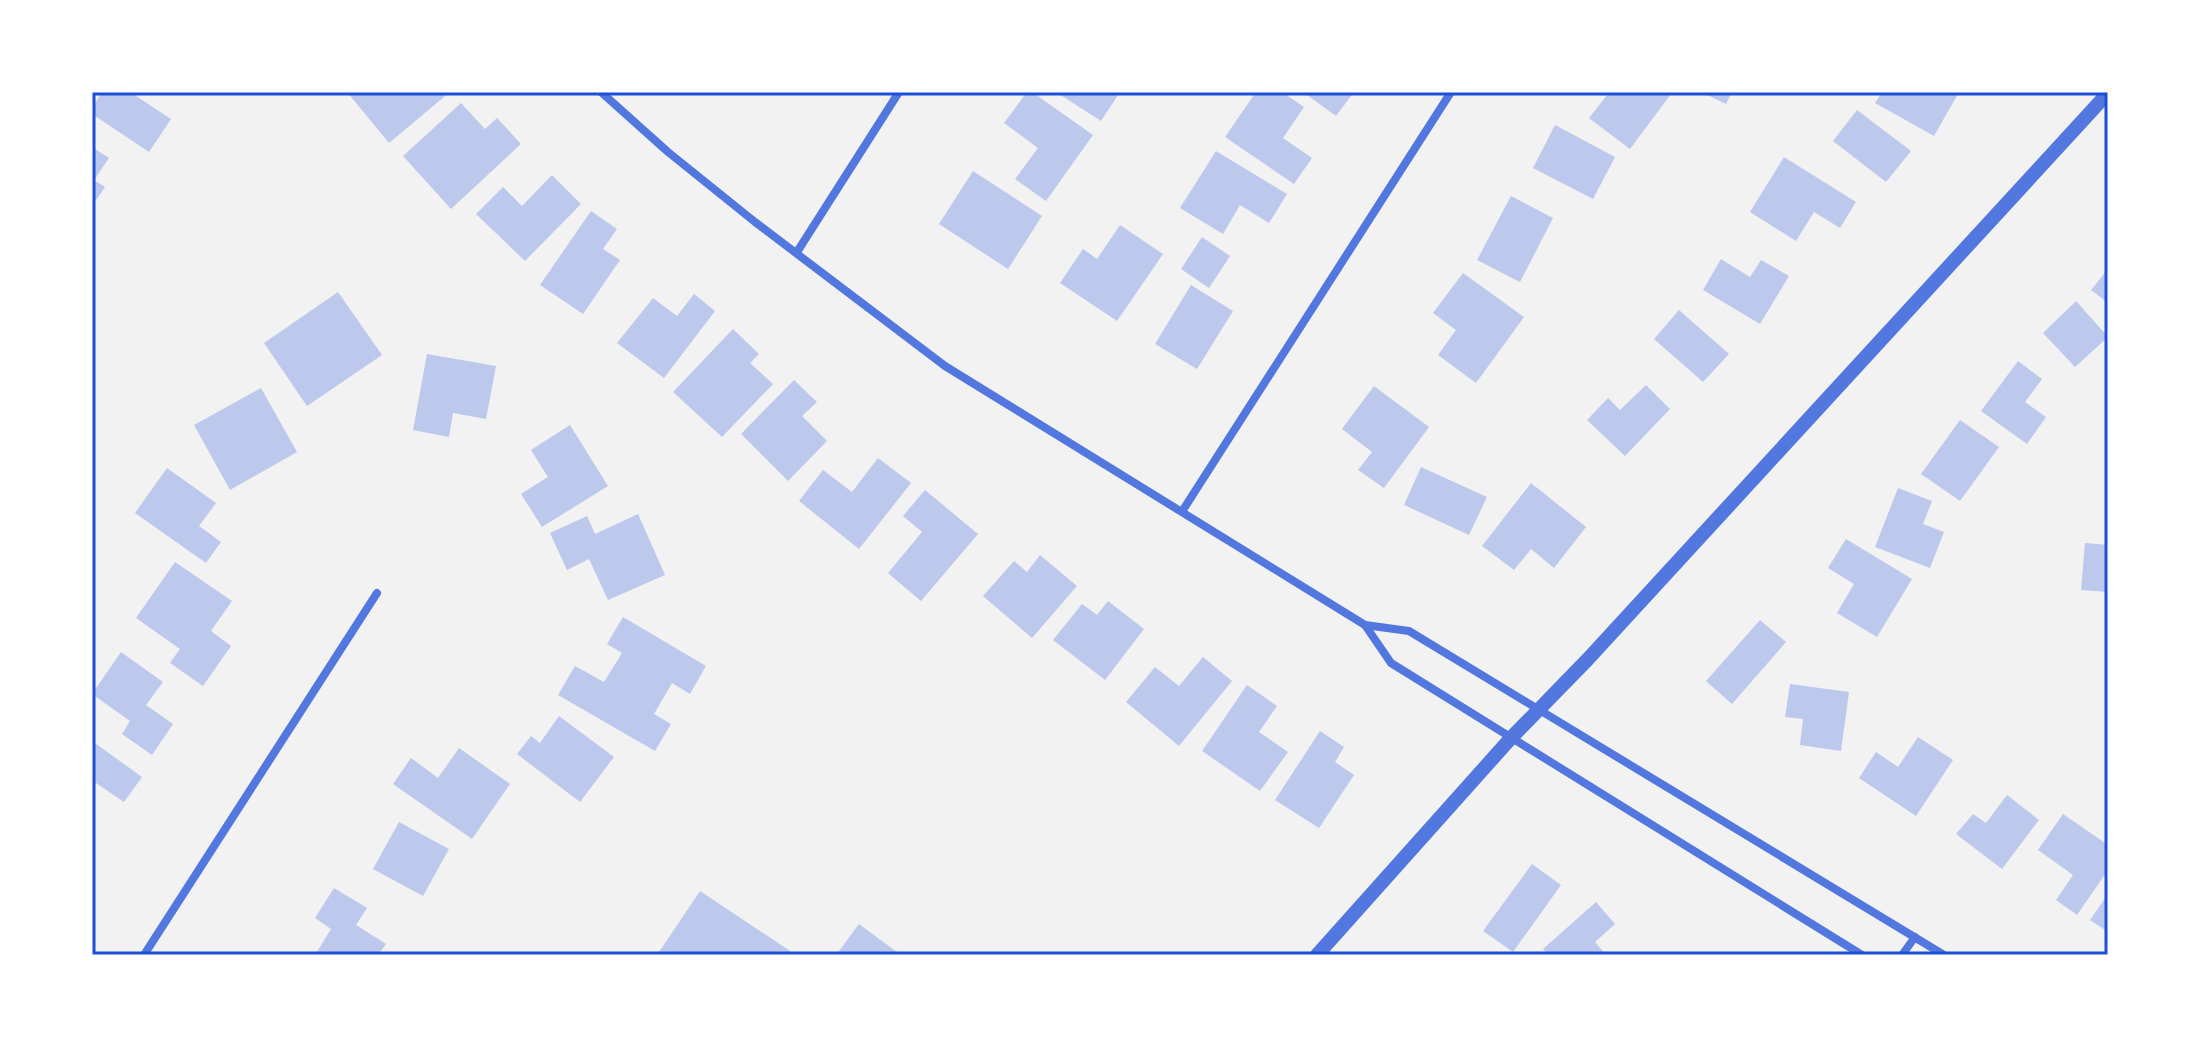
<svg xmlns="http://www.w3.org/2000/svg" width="2200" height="1047" font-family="'Alegreya Sans',sans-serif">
<rect width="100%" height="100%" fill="#f2f2f2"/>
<g fill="#bdc9ec">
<path d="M 102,92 L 130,92 L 171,119 L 149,152 L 92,114 L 92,108 Z"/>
<path d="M 347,92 L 450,92 L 389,143 Z"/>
<path d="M 1027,92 L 1032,92 L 1093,135 L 1046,201 L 1015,179 L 1038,148 L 1004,123 Z"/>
<path d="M 1056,92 L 1120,92 L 1101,121 Z"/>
<path d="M 1256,92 L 1282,92 L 1304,107 L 1283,138 L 1312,158 L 1294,184 L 1225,137 Z"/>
<path d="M 1303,92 L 1354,92 L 1336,116 Z"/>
<path d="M 1605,92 L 1669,92 L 1671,94 L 1630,149 L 1589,118 L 1608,94 Z"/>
<path d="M 1701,92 L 1732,92 L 1726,104 Z"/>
<path d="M 1882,92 L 1959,92 L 1934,136 L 1875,103 Z"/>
<path d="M 461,103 L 485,129 L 497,118 L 521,144 L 451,209 L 403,156 Z"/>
<path d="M 1857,110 L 1911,151 L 1886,182 L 1833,141 Z"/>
<path d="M 1555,125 L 1615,157 L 1593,199 L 1533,168 Z"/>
<path d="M 92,147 L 109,158 L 94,180 L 105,187 L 92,206 Z"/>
<path d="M 1216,151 L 1287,194 L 1269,223 L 1240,205 L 1223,234 L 1180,208 Z"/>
<path d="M 1784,157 L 1856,202 L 1840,228 L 1814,212 L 1796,241 L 1750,212 Z"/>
<path d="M 973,171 L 1042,216 L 1008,269 L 939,224 Z"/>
<path d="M 552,175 L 581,204 L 525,261 L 476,214 L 503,187 L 522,206 Z"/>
<path d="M 1511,196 L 1553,218 L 1520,282 L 1477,260 Z"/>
<path d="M 591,211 L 617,229 L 603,249 L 620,260 L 583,314 L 540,285 Z"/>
<path d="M 1120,225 L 1163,254 L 1117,321 L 1060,283 L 1083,249 L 1097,259 Z"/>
<path d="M 1202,237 L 1230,256 L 1209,288 L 1181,269 Z"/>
<path d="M 1721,259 L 1750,277 L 1761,260 L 1789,276 L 1760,324 L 1703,290 Z"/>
<path d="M 2108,269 L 2108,303 L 2091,290 Z"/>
<path d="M 1463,273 L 1524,317 L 1476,383 L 1438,355 L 1456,330 L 1433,313 Z"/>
<path d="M 1191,285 L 1233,311 L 1197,369 L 1155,344 Z"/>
<path d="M 338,292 L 382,355 L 307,406 L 264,343 Z"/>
<path d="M 694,294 L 715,311 L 664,378 L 617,343 L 653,298 L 677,316 Z"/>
<path d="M 2076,301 L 2108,337 L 2075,367 L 2043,333 Z"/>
<path d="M 1679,310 L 1729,354 L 1703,382 L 1654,339 Z"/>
<path d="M 733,329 L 759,354 L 750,363 L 773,384 L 722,437 L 673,392 Z"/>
<path d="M 427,354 L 496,366 L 486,419 L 453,413 L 449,437 L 413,430 Z"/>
<path d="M 2018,361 L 2042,379 L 2025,402 L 2046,417 L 2027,444 L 1981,411 Z"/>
<path d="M 794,380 L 817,402 L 802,416 L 827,441 L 788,481 L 741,434 Z"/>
<path d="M 1646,385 L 1670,409 L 1625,456 L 1587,420 L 1608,398 L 1620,410 Z"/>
<path d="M 1374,386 L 1429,427 L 1384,488 L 1358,470 L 1372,452 L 1342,429 Z"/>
<path d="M 261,388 L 297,452 L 230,490 L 194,425 Z"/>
<path d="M 1960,420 L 1999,447 L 1960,501 L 1921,474 Z"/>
<path d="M 570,425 L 608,486 L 542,527 L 521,494 L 548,477 L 531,450 Z"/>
<path d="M 878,458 L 911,483 L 859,549 L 799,501 L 823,470 L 852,492 Z"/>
<path d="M 1421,467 L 1487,497 L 1469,535 L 1404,505 Z"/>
<path d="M 167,468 L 216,503 L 199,526 L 221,542 L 206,563 L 135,513 Z"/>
<path d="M 1531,483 L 1586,527 L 1554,568 L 1531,549 L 1514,570 L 1482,546 Z"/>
<path d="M 1898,488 L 1932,501 L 1923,524 L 1944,532 L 1930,568 L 1875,547 Z"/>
<path d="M 925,490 L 978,534 L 921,601 L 888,573 L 922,532 L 903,516 Z"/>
<path d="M 638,514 L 665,575 L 608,600 L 589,559 L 567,570 L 550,533 L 587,516 L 595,534 Z"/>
<path d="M 1846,539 L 1912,579 L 1877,637 L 1837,613 L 1854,584 L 1828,568 Z"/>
<path d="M 2085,543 L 2108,545 L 2108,592 L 2081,590 Z"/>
<path d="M 1040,555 L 1077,586 L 1032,638 L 983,596 L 1014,561 L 1027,572 Z"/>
<path d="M 175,562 L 232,601 L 211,631 L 231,646 L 203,686 L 170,663 L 180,649 L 136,618 Z"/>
<path d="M 1108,601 L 1144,629 L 1105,680 L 1053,640 L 1082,604 L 1097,615 Z"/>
<path d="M 623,617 L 706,666 L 690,694 L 672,683 L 654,714 L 671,724 L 655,751 L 558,695 L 575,666 L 604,682 L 622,653 L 607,644 Z"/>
<path d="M 1760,620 L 1786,642 L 1732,704 L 1706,681 Z"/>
<path d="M 121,652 L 163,682 L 146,705 L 173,724 L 152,755 L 122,734 L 130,721 L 92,694 Z"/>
<path d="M 1203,657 L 1232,681 L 1179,746 L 1126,702 L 1155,667 L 1179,686 Z"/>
<path d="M 1790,684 L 1849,692 L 1841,751 L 1800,745 L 1803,719 L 1785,717 Z"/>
<path d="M 1247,685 L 1277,706 L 1259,732 L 1288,752 L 1260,791 L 1202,751 Z"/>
<path d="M 559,716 L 614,757 L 580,802 L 517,754 L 531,736 L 540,743 Z"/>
<path d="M 1320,731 L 1344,747 L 1335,762 L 1354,775 L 1319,828 L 1275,800 Z"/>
<path d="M 1918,737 L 1953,760 L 1916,816 L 1859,778 L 1876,752 L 1898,767 Z"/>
<path d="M 92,741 L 142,777 L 124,802 L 96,783 L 92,788 Z"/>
<path d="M 459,748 L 510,784 L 472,839 L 393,784 L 411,758 L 438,778 Z"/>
<path d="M 2007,795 L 2039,820 L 2002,869 L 1956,834 L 1973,814 L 1986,823 Z"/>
<path d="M 2063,814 L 2108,845 L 2108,870 L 2077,915 L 2056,900 L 2073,875 L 2038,850 Z"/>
<path d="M 399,822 L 449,849 L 423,896 L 373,869 Z"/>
<path d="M 1532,864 L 1561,885 L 1513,952 L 1483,931 Z"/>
<path d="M 334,888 L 367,908 L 356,925 L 386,944 L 378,955 L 315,955 L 331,929 L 315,918 Z"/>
<path d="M 700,891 L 796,955 L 657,955 Z"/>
<path d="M 2108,894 L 2108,932 L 2090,920 Z"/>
<path d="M 1596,902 L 1615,924 L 1595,942 L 1606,955 L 1548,955 L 1543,949 Z"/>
<path d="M 859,924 L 901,955 L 836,955 Z"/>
</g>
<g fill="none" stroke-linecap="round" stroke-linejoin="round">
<g stroke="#5277de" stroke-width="8">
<path d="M 601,92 L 668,152 L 755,222 L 945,366 L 1365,625 L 1391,663 L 1862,955"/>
<path d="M 797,252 L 899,92"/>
<path d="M 1183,510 L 1451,92"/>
<path d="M 1365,625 L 1409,631 L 1944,955"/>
<path d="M 144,955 L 377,593"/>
<path d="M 1902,955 L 1915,937"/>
</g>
<path stroke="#5277de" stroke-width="14" d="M 1317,955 L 1511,738 L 1588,659 L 2108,93"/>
</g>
<rect width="2200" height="1047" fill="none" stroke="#ffffff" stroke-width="188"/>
<rect x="94" y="94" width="2012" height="859" fill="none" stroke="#1d4ed8" stroke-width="3"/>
</svg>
